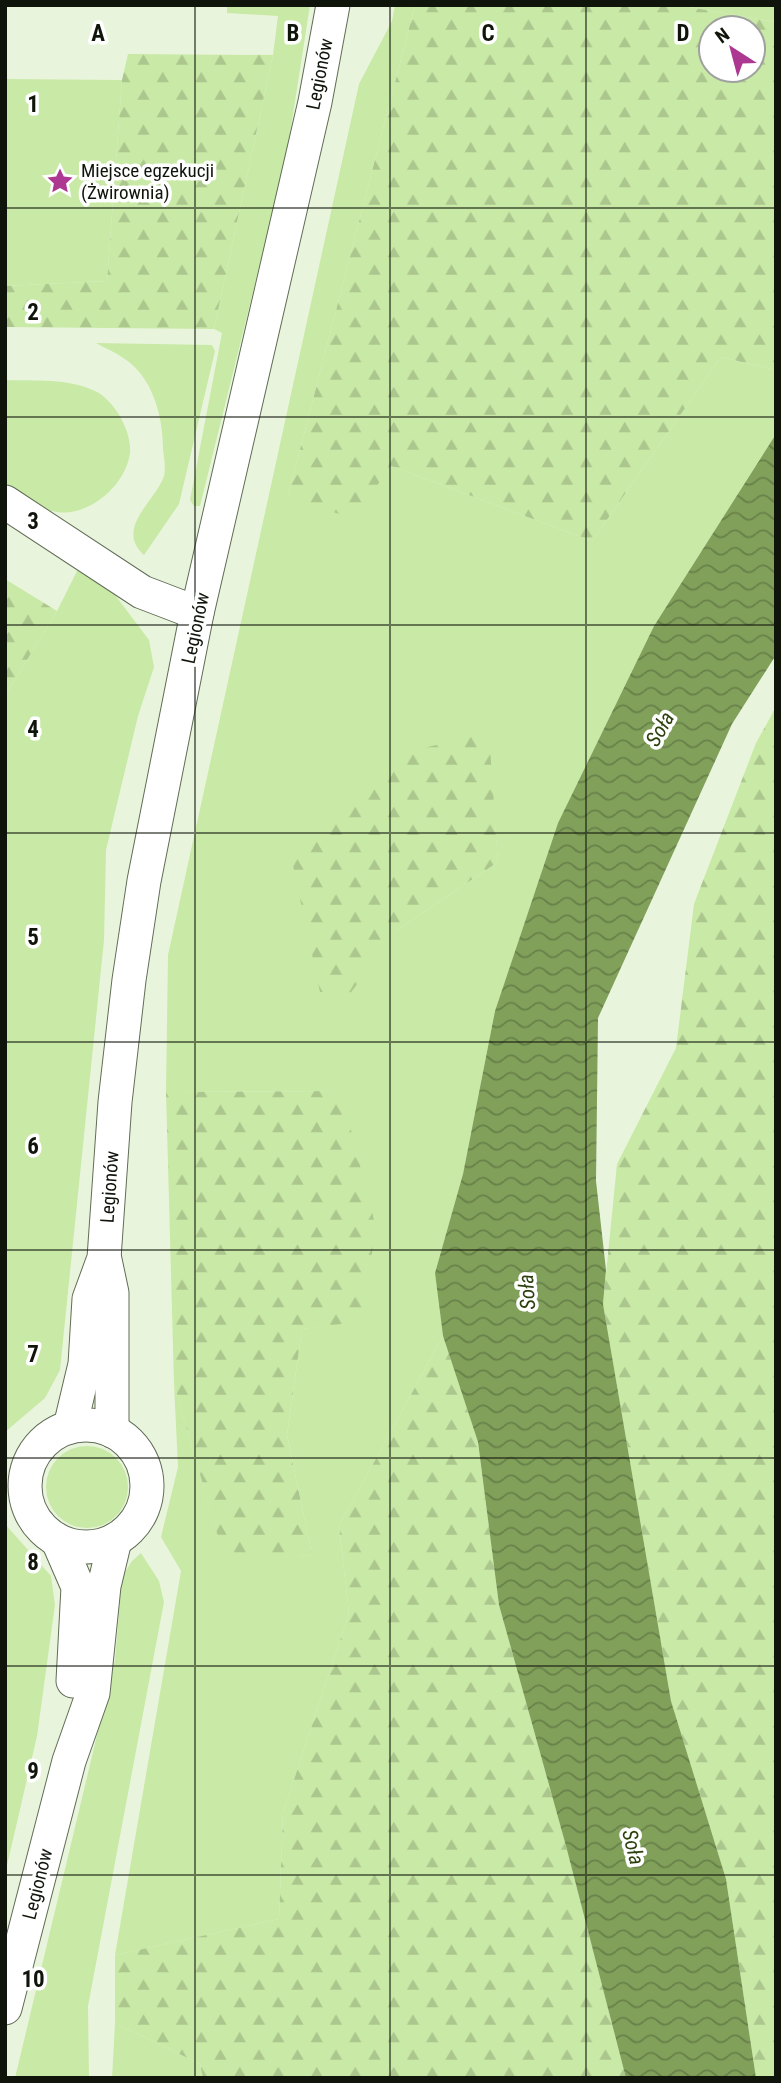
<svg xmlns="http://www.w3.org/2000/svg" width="781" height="2083" font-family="'Roboto Condensed',sans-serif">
<defs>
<pattern id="forest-firs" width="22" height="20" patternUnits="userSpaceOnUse" patternTransform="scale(1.75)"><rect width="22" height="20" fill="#c9e9a6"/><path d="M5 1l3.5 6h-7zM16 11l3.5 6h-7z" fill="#acc78e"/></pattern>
<pattern id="water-waves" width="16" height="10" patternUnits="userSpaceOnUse" patternTransform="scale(1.75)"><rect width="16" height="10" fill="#81a05a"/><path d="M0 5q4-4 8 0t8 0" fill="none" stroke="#688149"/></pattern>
</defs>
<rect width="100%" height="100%" fill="#e8f5dc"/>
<g fill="#c9e9a6" fill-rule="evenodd">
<path d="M 227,5 L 310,5 L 286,159 L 200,506 L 194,506 L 190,500 L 222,333 L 214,329 L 273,55 L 278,16 L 227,13 Z"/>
<path d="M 395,5 L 415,5 L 288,496 L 391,466 L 592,541 L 721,357 L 776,370 L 776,434 L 654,626 L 558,823 L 495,1011 L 463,1174 L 435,1273 L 443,1336 L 339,1526 L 349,1613 L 283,1813 L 279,1919 L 115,1955 L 181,1571 L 161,1537 L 178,1467 L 174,1384 L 225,1560 L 312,1555 L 287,1435 L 302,1329 L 365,1320 L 341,1091 L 166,1092 L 168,955 L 359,84 L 392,21 ZM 488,733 L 498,862 L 397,930 Z"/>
<path d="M 677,5 L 776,5 L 776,22 Z"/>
<path d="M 5,79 L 122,80 L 107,281 L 5,286 Z"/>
<path d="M 96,343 L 212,345 L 215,351 L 179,504 L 144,555 C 114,528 156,501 164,476 C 166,468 164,457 163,449 C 163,418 154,382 129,362 C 119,354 107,349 96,343 Z"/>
<path d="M 5,380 C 35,381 68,378 95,391 C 114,400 132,431 130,453 C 126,485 89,517 57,512 C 37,509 22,498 5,486 Z"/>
<path d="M 78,569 L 109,587 L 149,640 L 154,667 L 138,716 L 106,850 L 104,940 L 60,1370 L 45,1398 L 5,1432 L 5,696 L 57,611 Z"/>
<circle cx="87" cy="1487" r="41"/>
<path d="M 5,1524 L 51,1576 L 55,1605 L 37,1736 L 5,1874 Z"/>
<path d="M 141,1553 L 159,1581 L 164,1602 L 88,2006 L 89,2078 L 15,2078 L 115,1660 L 122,1577 L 132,1561 Z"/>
<path d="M 115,2023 L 200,2064 L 203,2078 L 112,2078 Z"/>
</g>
<g fill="url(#forest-firs)" fill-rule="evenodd">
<path d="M 415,5 L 677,5 L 776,22 L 776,370 L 721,357 L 592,541 L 391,466 L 353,519 L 288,496 ZM 753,28 L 753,70 L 711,70 L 711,28 Z"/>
<path d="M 128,54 L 273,55 L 214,329 L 5,327 L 5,286 L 107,281 L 122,80 Z"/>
<path d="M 5,579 L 57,611 L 5,696 Z"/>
<path d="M 776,707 L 776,2078 L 756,2078 L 726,1879 L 671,1701 L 603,1304 L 617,1164 L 676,1048 L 694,904 L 756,743 Z"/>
<path d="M 489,733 L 498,862 L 397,930 L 349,995 L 320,992 L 292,861 L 406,752 Z"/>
<path d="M 341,1091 L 375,1224 L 365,1321 L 302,1329 L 287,1435 L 312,1555 L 225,1561 L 174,1384 L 166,1092 Z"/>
<path d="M 443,1336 L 478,1442 L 499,1605 L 566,1846 L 626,2078 L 203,2078 L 200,2064 L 115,2023 L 115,1955 L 279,1919 L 283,1813 L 349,1613 L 339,1526 Z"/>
</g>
<path fill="url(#water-waves)" d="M 776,434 L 776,655 L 732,724 L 598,1018 L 596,1181 L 606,1270 L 603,1304 L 671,1701 L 726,1879 L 756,2078 L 626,2078 L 566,1846 L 499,1605 L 478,1442 L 443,1336 L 435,1273 L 463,1174 L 495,1011 L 558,823 L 654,626 Z"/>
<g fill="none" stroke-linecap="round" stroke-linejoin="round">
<g stroke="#616c56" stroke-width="35">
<g id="secondary">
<path d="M 5,502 L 142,592 L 197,613"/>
<path d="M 105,1260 L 112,1293 L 112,1431"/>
<circle cx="86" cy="1486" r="61"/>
<path d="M 70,1427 L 85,1364 L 89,1299 L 104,1258 L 115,1102 L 129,980 L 144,881 L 197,613 L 315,102 L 333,5"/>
<path d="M 58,1541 L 78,1587 L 73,1681"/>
<path d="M 5,2008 L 69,1761 L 93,1693 L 104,1586 L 115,1540"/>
</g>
</g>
<use href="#secondary" stroke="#fff" stroke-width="33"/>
</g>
<path fill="none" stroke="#10150c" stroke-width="2" stroke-opacity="0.55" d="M 195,5 L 195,2078M 390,5 L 390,2078M 586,5 L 586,2078M 5,208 L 776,208M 5,417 L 776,417M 5,625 L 776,625M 5,833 L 776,833M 5,1042 L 776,1042M 5,1250 L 776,1250M 5,1458 L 776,1458M 5,1666 L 776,1666M 5,1875 L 776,1875"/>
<defs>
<g id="sight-bare" transform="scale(2.1)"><path d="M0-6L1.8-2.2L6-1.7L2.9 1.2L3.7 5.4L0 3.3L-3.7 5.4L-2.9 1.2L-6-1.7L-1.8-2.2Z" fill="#ad3891" stroke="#fff" stroke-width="2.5" paint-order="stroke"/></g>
</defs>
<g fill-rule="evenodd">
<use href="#sight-bare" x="60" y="181"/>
</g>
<g text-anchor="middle" stroke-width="7" stroke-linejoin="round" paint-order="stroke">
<g font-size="19" fill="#10150c" stroke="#fff">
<text transform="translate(319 74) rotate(-79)" y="7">Legionów</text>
<text transform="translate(195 628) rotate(-78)" y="7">Legionów</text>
<text transform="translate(109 1187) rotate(-86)" y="7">Legionów</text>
<text transform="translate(37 1884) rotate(-76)" y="7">Legionów</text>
</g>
<g font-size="19" fill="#10150c" stroke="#fff" text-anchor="start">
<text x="81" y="177">Miejsce egzekucji<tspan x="81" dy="22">(Żwirownia)</tspan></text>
</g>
<g font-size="21" font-style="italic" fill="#2d410e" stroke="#fff">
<text transform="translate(660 729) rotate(-60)" y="7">Soła</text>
<text transform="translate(527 1292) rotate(-94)" y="7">Soła</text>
<text transform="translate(633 1847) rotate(76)" y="7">Soła</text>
</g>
</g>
<g font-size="23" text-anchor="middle" font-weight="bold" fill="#10150c" stroke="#fff" stroke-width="7" stroke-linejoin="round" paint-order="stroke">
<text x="98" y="41">A</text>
<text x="293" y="41">B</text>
<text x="488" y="41">C</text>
<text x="683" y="41">D</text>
<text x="33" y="112">1</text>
<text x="33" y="320">2</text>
<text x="33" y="529">3</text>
<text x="33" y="737">4</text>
<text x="33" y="945">5</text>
<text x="33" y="1154">6</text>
<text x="33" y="1362">7</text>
<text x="33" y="1570">8</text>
<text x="33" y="1779">9</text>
<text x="33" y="1987">10</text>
</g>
<rect width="781" height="2083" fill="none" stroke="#10150c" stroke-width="14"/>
<g transform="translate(732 49) rotate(324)"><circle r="33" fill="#ffffff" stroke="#9fa19e" stroke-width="2"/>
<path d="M0-5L12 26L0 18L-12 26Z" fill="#ad3891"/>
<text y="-10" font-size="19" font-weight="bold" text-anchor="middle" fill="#10150c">N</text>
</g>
</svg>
